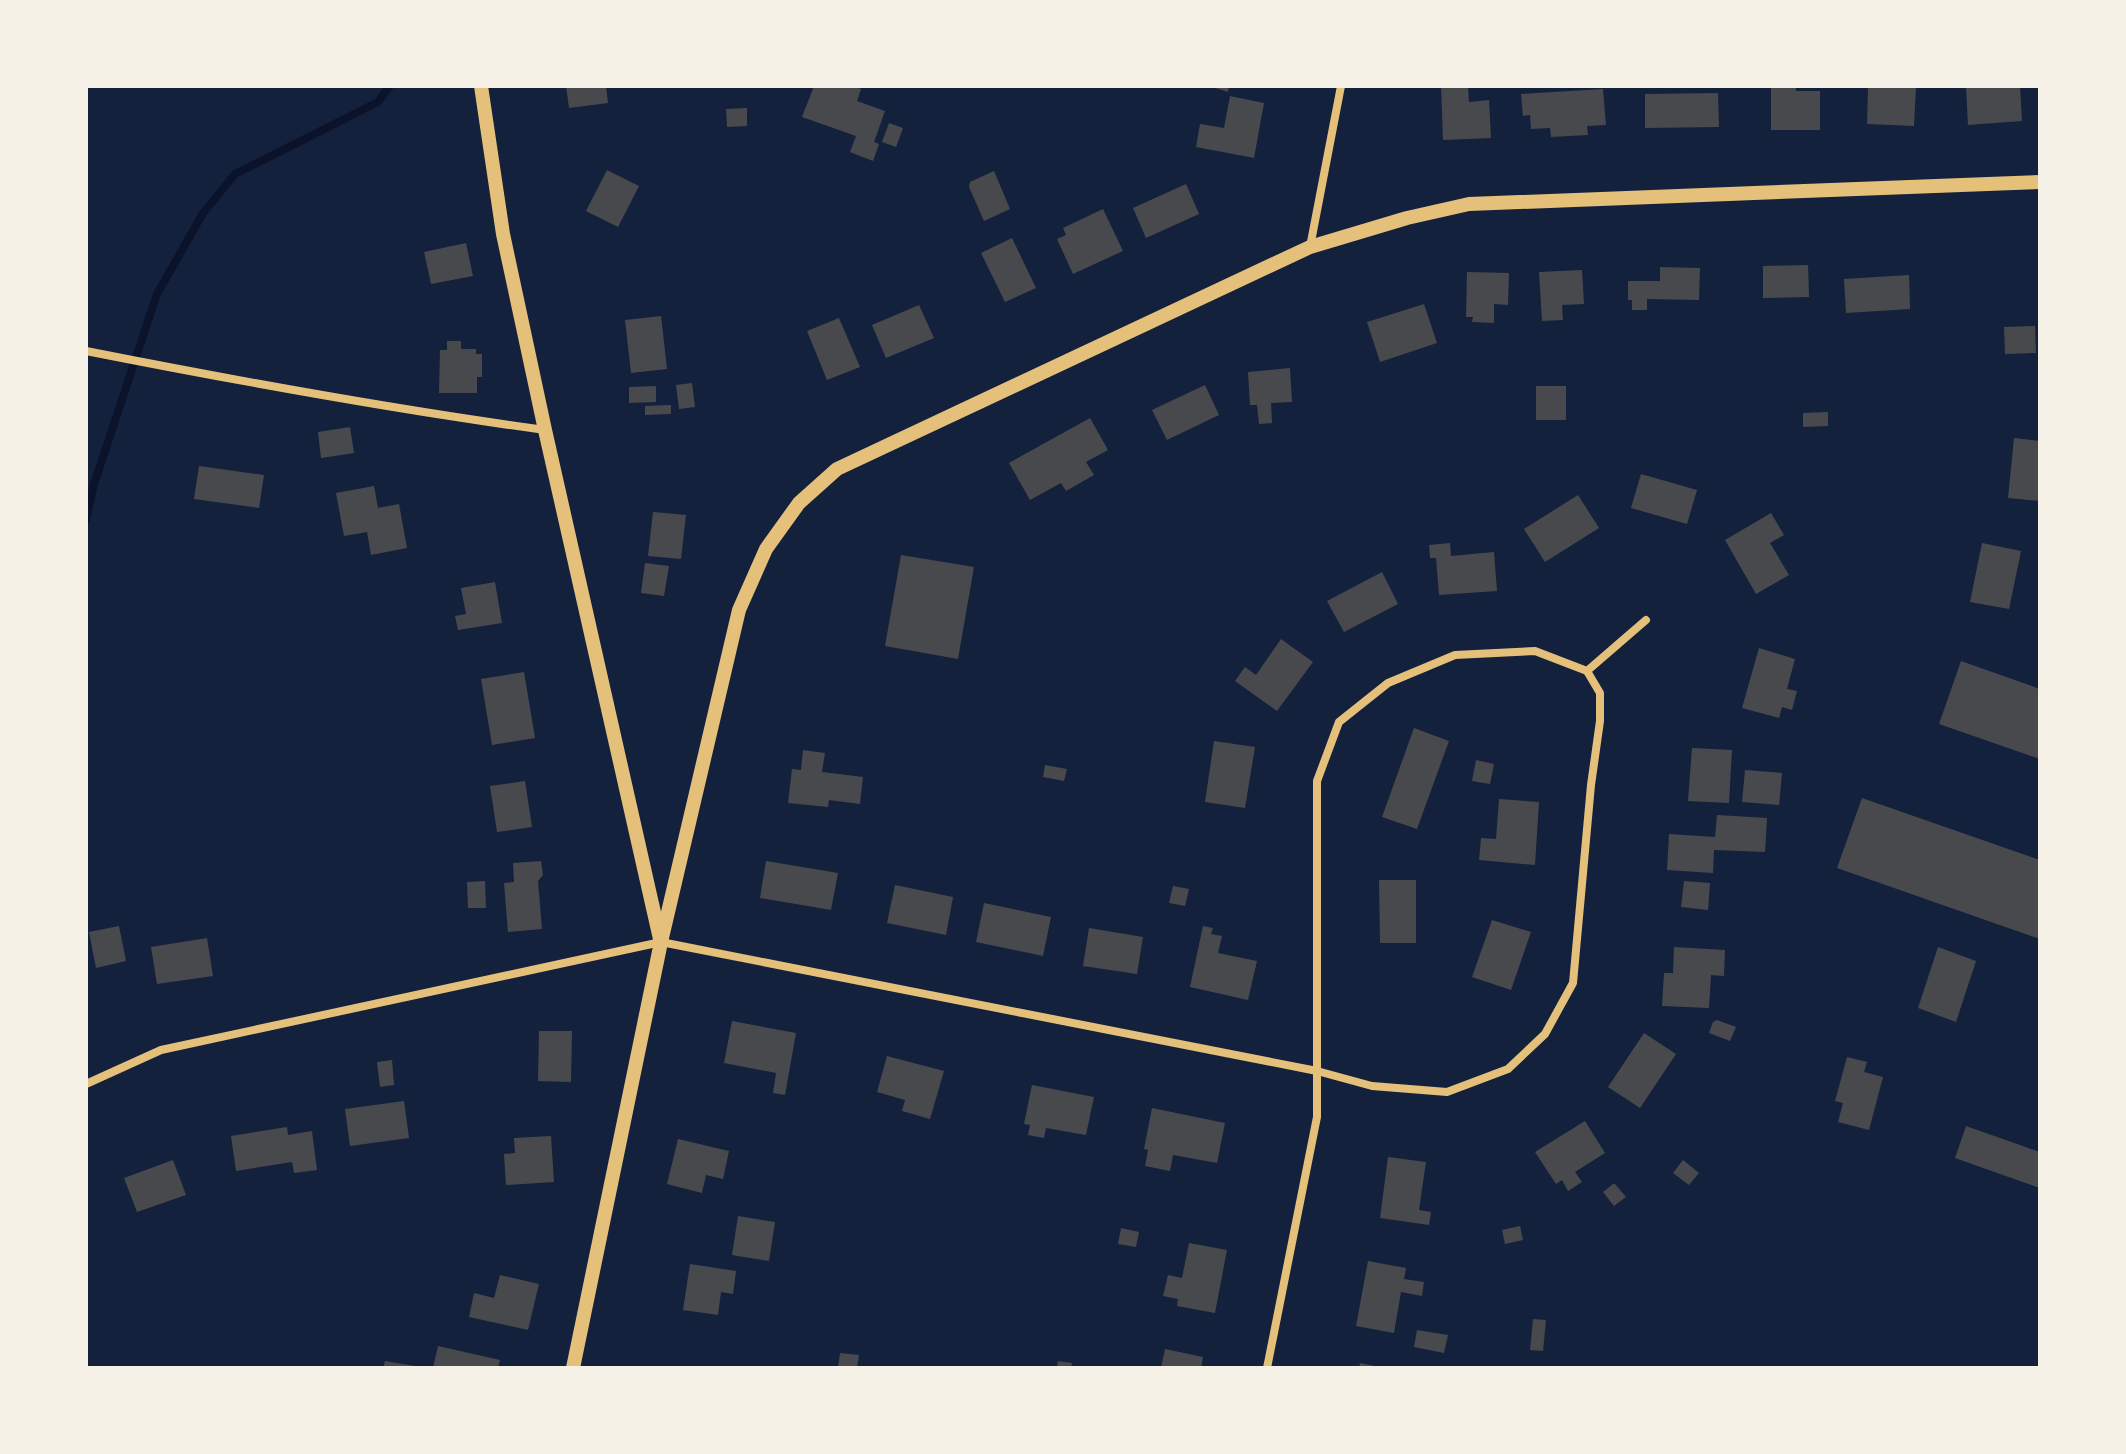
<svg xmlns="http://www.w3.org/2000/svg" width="2126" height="1454" font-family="Cabin,sans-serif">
<rect width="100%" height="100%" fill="#14213d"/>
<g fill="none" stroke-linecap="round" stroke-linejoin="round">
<path stroke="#0b132b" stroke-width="8" d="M 86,520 L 94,484 L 157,294 L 203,213 L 235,174 L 378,102 L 390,86"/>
</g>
<g fill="#48494c">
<path d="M 566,86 L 606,86 L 608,103 L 569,108 Z"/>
<path d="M 814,86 L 853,86 L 861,89 L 857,101 L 885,111 L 874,142 L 879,144 L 873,161 L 850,152 L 856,136 L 802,117 Z"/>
<path d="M 1209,86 L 1229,86 L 1228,92 Z"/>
<path d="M 1441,86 L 1468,86 L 1469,102 L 1489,100 L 1491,138 L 1443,140 Z"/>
<path d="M 1771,86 L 1796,86 L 1796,91 L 1820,91 L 1820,130 L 1771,130 Z"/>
<path d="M 1882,86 L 1916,86 L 1914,126 L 1867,124 L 1868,88 L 1882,88 Z"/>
<path d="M 1966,86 L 2020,86 L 2022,121 L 1968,125 Z"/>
<path d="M 1603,89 L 1606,125 L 1587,126 L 1588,135 L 1551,137 L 1550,128 L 1531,129 L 1530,115 L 1523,116 L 1521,94 Z"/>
<path d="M 1718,93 L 1719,127 L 1645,128 L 1645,94 Z"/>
<path d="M 1230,96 L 1264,103 L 1254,158 L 1196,147 L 1200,124 L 1224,128 Z"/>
<path d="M 747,108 L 747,126 L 727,127 L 726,109 Z"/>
<path d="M 889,123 L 903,128 L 896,147 L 882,142 Z"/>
<path d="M 607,170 L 639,186 L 618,227 L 586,211 Z"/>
<path d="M 994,171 L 1010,209 L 984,221 L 969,187 L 970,182 Z"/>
<path d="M 1186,184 L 1199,214 L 1146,238 L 1133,208 Z"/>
<path d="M 1103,209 L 1123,251 L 1073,274 L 1057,239 L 1066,235 L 1063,228 Z"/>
<path d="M 1012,238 L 1036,288 L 1005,302 L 981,253 Z"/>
<path d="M 466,243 L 473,276 L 431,284 L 424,252 Z"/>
<path d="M 1808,265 L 1809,297 L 1763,298 L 1763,266 Z"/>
<path d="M 1660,267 L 1700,268 L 1699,300 L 1647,299 L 1647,310 L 1632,310 L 1632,300 L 1628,300 L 1628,281 L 1660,281 Z"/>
<path d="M 1582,270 L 1584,304 L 1562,305 L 1563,320 L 1542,321 L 1539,272 Z"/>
<path d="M 1467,272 L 1509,273 L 1508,305 L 1494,304 L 1494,323 L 1472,322 L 1473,317 L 1466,317 Z"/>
<path d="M 1909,275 L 1910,309 L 1846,313 L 1844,279 Z"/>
<path d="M 1424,304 L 1437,343 L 1380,362 L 1367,322 Z"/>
<path d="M 919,305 L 934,338 L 886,358 L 872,325 Z"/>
<path d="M 661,316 L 667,369 L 631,373 L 625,320 Z"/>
<path d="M 839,318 L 860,367 L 827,380 L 807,331 Z"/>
<path d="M 2035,326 L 2036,353 L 2005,354 L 2004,327 Z"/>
<path d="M 447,341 L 461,341 L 461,349 L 476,349 L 476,354 L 482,354 L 482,377 L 477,377 L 477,393 L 439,393 L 440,350 L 447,350 Z"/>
<path d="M 1290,368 L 1292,402 L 1271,403 L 1272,423 L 1259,424 L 1257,405 L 1250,405 L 1248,372 Z"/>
<path d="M 692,383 L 695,407 L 679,409 L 676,385 Z"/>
<path d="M 1205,385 L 1219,415 L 1167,440 L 1152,410 Z"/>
<path d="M 656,386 L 656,402 L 629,403 L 629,387 Z"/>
<rect x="1536" y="386" width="30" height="34"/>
<path d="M 671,405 L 671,414 L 645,415 L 645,406 Z"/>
<path d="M 1828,412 L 1828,426 L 1803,427 L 1803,413 Z"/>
<path d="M 1090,418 L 1108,450 L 1086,462 L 1094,475 L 1066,491 L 1061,483 L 1030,500 L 1009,463 Z"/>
<path d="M 350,427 L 354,453 L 321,458 L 318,432 Z"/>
<path d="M 2014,438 L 2040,441 L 2040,501 L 2008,498 Z"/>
<path d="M 199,466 L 264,475 L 259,508 L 194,499 Z"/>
<path d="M 1641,474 L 1697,490 L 1687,524 L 1631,508 Z"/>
<path d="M 374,486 L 378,508 L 399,504 L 407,548 L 371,555 L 367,532 L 344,536 L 336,493 Z"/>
<path d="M 1578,495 L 1599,528 L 1545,562 L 1524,529 Z"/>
<path d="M 653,512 L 686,515 L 681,559 L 648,556 Z"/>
<path d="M 1771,513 L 1784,535 L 1770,543 L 1789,575 L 1756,594 L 1725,540 Z"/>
<path d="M 1450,543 L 1451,556 L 1494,552 L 1497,591 L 1439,595 L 1436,558 L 1430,558 L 1429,545 Z"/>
<path d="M 1982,543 L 2021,551 L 2009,609 L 1970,602 Z"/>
<path d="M 901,555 L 974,567 L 958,659 L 885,646 Z"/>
<path d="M 645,563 L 669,566 L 664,596 L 641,593 Z"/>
<path d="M 1382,572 L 1398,604 L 1344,632 L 1327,601 Z"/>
<path d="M 495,582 L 502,623 L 458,630 L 455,616 L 466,614 L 461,588 Z"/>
<path d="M 1281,639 L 1313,662 L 1277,711 L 1235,681 L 1245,667 L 1256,675 Z"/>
<path d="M 1759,648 L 1795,659 L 1787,689 L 1797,691 L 1792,710 L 1782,707 L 1779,718 L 1742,708 Z"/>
<path d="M 1961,661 L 2040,689 L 2040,759 L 1939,724 Z"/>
<path d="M 524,672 L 535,738 L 492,745 L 481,679 Z"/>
<path d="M 1414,728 L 1449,741 L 1417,829 L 1382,817 Z"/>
<path d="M 1214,741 L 1255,747 L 1245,808 L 1205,802 Z"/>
<path d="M 1692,748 L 1732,750 L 1729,803 L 1688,801 Z"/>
<path d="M 803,750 L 825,753 L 822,772 L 863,777 L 860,804 L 829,800 L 828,807 L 788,803 L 792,769 L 801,770 Z"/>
<path d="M 1476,760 L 1494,764 L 1490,784 L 1472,781 Z"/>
<path d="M 1045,765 L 1067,769 L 1064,781 L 1043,777 Z"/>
<path d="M 1745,770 L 1782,773 L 1779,805 L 1742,802 Z"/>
<path d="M 525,781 L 532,827 L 497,832 L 490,786 Z"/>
<path d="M 1862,798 L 2040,860 L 2040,939 L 1837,868 Z"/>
<path d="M 1499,799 L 1539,802 L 1535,865 L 1479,860 L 1481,838 L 1496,839 Z"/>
<path d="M 1717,815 L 1767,818 L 1765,852 L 1714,850 L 1713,873 L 1667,870 L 1669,834 L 1715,837 Z"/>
<path d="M 541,861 L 543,875 L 538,881 L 542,929 L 508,932 L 504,883 L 514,882 L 513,863 Z"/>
<path d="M 766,861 L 838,873 L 831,910 L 760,898 Z"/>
<path d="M 1379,880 L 1416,880 L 1416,943 L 1380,943 Z"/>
<path d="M 485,881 L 486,908 L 468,908 L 467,882 Z"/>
<path d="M 1684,881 L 1710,883 L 1708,910 L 1681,907 Z"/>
<path d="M 895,885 L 953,897 L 946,935 L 887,923 Z"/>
<path d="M 1173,886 L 1189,889 L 1185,906 L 1169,903 Z"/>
<path d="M 984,903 L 1051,917 L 1043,956 L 976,942 Z"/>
<path d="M 1492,920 L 1531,932 L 1511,990 L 1472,977 Z"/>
<path d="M 119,926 L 126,961 L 96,968 L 89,932 Z"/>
<path d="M 1203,926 L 1213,928 L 1211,934 L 1222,936 L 1218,953 L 1257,961 L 1248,1000 L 1190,987 Z"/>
<path d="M 1089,928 L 1143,937 L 1137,974 L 1083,966 Z"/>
<path d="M 207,938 L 213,976 L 157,984 L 151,947 Z"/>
<path d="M 1674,947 L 1725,950 L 1724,976 L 1711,975 L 1709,1008 L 1662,1006 L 1664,973 L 1673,973 Z"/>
<path d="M 1938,947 L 1976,961 L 1956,1022 L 1918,1008 Z"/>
<path d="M 1717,1020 L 1736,1027 L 1730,1041 L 1709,1033 L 1713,1022 Z"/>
<path d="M 732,1021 L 796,1033 L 785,1095 L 773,1093 L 776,1073 L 724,1063 Z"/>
<path d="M 539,1031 L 572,1031 L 571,1082 L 538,1081 Z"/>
<path d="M 1644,1033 L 1676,1054 L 1640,1108 L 1608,1087 Z"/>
<path d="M 887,1056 L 944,1071 L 930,1119 L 902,1111 L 905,1100 L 877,1092 Z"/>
<path d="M 1847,1057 L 1867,1062 L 1864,1072 L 1883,1077 L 1869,1130 L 1838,1122 L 1843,1103 L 1835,1101 Z"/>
<path d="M 392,1060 L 394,1085 L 380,1087 L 377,1062 Z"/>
<path d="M 1032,1085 L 1094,1097 L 1086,1135 L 1046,1128 L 1044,1138 L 1028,1135 L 1030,1125 L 1024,1124 Z"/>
<path d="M 404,1101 L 409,1138 L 350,1146 L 345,1109 Z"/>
<path d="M 1152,1108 L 1225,1123 L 1217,1163 L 1173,1155 L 1170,1171 L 1145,1166 L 1148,1150 L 1144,1149 Z"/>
<path d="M 1585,1121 L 1605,1153 L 1575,1172 L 1582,1182 L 1568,1191 L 1562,1180 L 1556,1184 L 1535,1152 Z"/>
<path d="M 1966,1126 L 2040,1152 L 2040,1188 L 1955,1158 Z"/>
<path d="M 287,1127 L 288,1135 L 312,1131 L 317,1170 L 294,1173 L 292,1162 L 236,1171 L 231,1136 Z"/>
<path d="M 551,1136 L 554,1182 L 506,1185 L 504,1154 L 515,1153 L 514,1138 Z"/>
<path d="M 678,1139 L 729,1151 L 723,1179 L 706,1175 L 702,1193 L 667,1184 Z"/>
<path d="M 1388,1157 L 1426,1162 L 1419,1210 L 1431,1212 L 1429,1225 L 1380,1218 Z"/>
<path d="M 173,1160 L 186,1195 L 137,1212 L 124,1178 Z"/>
<path d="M 1683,1160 L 1699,1173 L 1689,1185 L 1673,1173 Z"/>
<path d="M 1613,1184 L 1615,1184 L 1626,1197 L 1614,1206 L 1603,1192 Z"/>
<path d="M 738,1216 L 775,1222 L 769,1261 L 732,1255 Z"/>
<path d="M 1520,1226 L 1523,1240 L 1505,1244 L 1502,1230 Z"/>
<path d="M 1121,1228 L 1139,1232 L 1136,1247 L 1118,1244 Z"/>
<path d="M 1189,1243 L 1227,1250 L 1215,1313 L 1177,1306 L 1178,1299 L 1163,1296 L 1168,1275 L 1182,1278 Z"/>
<path d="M 1368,1261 L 1406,1268 L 1404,1279 L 1424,1282 L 1422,1296 L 1401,1292 L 1394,1333 L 1356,1326 Z"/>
<path d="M 690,1264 L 736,1271 L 733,1294 L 721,1292 L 718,1315 L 683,1310 Z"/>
<path d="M 500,1275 L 539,1284 L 528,1330 L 469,1317 L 474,1293 L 494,1298 Z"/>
<path d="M 1533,1319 L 1546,1320 L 1543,1351 L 1530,1350 Z"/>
<path d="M 1417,1330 L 1448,1335 L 1444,1353 L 1414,1347 Z"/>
<path d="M 438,1346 L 500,1360 L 498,1368 L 433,1368 Z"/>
<path d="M 1165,1349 L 1203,1357 L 1201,1368 L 1161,1368 Z"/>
<path d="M 840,1353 L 859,1355 L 857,1368 L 838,1368 Z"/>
<path d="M 385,1361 L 415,1366 L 415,1368 L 383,1368 Z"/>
<path d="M 1058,1361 L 1072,1363 L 1071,1368 L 1057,1368 Z"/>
<path d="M 1360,1363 L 1380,1367 L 1380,1368 L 1359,1368 Z"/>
</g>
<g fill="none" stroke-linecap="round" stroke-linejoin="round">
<g stroke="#e5c07b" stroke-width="8">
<path d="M 1310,247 L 1341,86"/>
<path d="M 86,351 C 238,381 391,409 545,430"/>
<path d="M 86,1084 L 161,1050 L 661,942 L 1317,1071 L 1372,1086 L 1447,1092 L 1508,1069 L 1545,1034 L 1573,983 L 1591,785 L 1600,721 L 1600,693 L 1587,671"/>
<path d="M 1267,1368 L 1317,1117 L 1317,781 L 1339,722 L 1388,683 L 1455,655 L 1535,651 L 1587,671 L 1646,620"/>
</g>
<g stroke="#e5c07b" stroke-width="14">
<path d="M 481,86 L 503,234 L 545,430 L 660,939"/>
<path d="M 573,1368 L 661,942 L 739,610 L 766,549 L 799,503 L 837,469 L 1310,247 L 1407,218 L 1469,204 L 2040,182"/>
</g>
</g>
<rect width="2126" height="1454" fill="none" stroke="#f6f1e7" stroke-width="176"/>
</svg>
